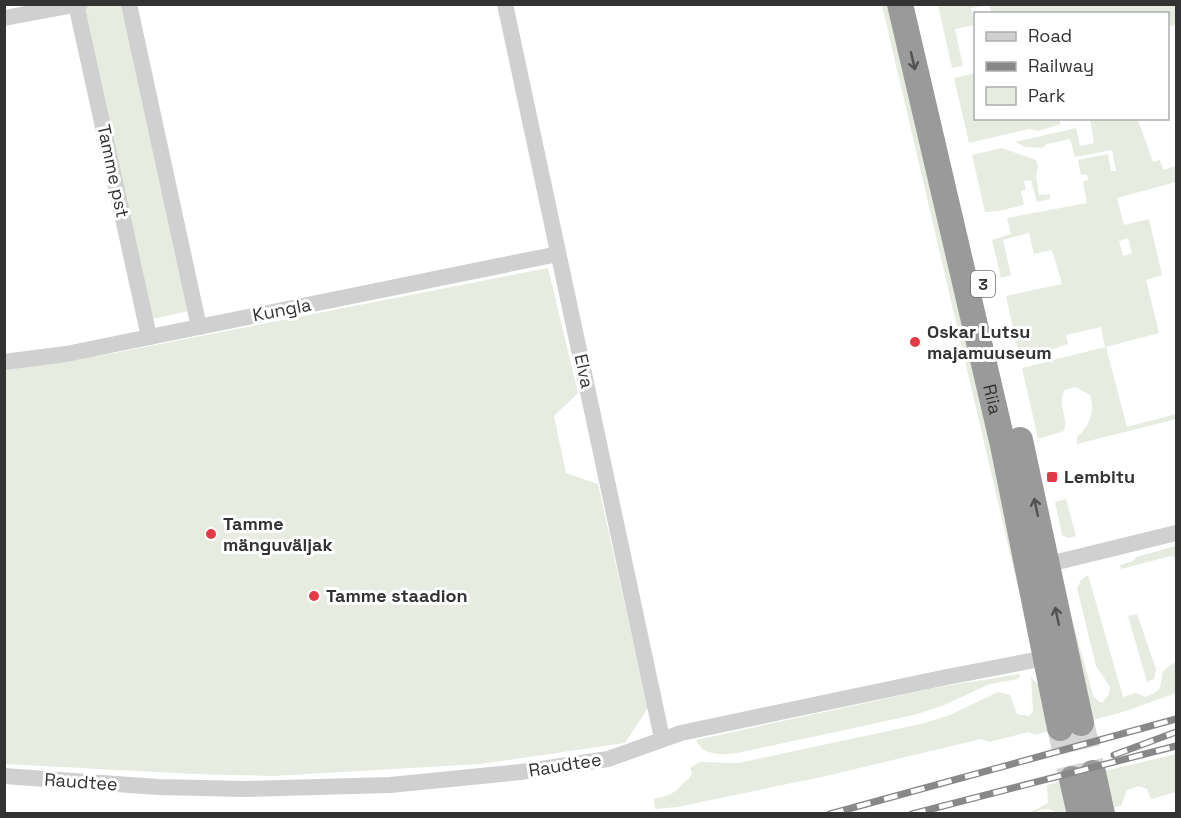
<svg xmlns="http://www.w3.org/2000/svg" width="1181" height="818" font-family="'Space Grotesk',sans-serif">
<rect width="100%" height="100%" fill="#fff"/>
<g fill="#e6ecdf" fill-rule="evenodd">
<path d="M 80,5 L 126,5 L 193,310 L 148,320 Z"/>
<path d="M 882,5 L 892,5 L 1012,513 L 1019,592 Z"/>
<path d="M 938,5 L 1176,5 L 1176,25 L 1168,27 L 1168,14 L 992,14 L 989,5 L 971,8 L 975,25 L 955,29 L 963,66 L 952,68 Z"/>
<path d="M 975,73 L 976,118 L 1059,119 L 1061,124 L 1038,131 L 1029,129 L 969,143 L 954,78 Z"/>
<path d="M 1090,119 L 1141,119 L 1138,120 L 1153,162 L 1160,160 L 1163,170 L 1176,166 L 1176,182 L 1117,198 L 1124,225 L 1149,219 L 1162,275 L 1146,280 L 1159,333 L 1106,347 L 1127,427 L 1176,414 L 1176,419 L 1077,444 L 1077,437 C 1090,426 1095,412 1090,395 L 1076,387 L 1065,390 C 1056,404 1069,417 1064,431 L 1038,439 L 1022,368 L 1105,347 L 1101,327 L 1066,335 L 1068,344 L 1058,347 L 1058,348 L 1019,356 L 1006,296 L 1062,284 L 1052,250 L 1034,254 L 1029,233 L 1003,240 L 1011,275 L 1001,278 L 992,240 L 1011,234 L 1007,218 L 1087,203 L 1083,182 L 1088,180 L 1087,174 L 1081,175 L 1078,160 L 1108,154 L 1111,171 L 1116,171 L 1112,150 L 1075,157 L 1070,139 L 1047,144 L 1042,148 L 1026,147 L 1015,142 L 1076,128 L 1080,146 L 1094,143 ZM 1128,238 L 1132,253 L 1123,256 L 1119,241 Z"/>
<path d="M 1002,148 L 1036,160 L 1038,166 L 1036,176 L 1039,195 L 1050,194 L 1050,199 L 1037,202 L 1031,180 L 1024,181 L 1026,190 L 1021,191 L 1024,205 L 998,211 L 985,212 L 972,155 Z"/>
<path d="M 548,268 L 578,393 L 554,416 L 566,473 L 598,484 L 648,708 L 625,743 L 480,764 L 273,776 L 194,774 L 5,764 L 4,370 L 114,353 Z"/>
<path d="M 1066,499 L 1076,536 L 1068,538 L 1062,535 L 1055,502 Z"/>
<path d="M 1176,546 L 1176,558 L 1171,556 L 1121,569 L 1120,565 L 1133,561 L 1136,557 Z"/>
<path d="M 1088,575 L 1123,697 L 1136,693 L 1145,697 C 1164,690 1159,688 1163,671 L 1176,661 L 1176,693 L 1126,711 L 1093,720 L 1069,609 L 1093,695 L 1099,702 L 1103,702 L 1109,694 L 1110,687 L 1096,666 L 1077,588 L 1081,580 Z"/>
<path d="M 1137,614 L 1156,669 L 1154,679 L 1147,682 L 1128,616 Z"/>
<path d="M 1019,674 L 1020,676 L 1018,679 L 990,684 L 942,706 L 914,715 L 737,753 C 721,755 703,756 696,740 L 939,687 Z"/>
<path d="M 1031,677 L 1040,687 L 1052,730 L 1035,735 L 1029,732 L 989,742 L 981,739 L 826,776 L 677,807 L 655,809 L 654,799 C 661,797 668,796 674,792 C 680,788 682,782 689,779 L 692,773 L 690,768 L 699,762 L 738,763 L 921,724 L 950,715 L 998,692 L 1010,695 L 1017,714 L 1029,716 L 1033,712 Z"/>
<path d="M 1176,754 L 1176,792 L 1151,799 L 1147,789 L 1139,786 L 1127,790 L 1121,806 L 1114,807 L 1105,771 Z"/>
<path d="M 1064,781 L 1070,813 L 1056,813 C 1047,804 1037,813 1027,814 L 1048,803 L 1047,785 Z"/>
</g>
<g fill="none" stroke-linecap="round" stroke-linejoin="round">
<g stroke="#d6d6d6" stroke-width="26" stroke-dasharray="26 13" stroke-linecap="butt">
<path d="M 1081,723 L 1093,773"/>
<path d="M 1060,728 L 1072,779"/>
</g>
<g stroke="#d0d0d0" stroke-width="16">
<path d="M 76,4 L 149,337"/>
<path d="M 129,4 L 199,327"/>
<path d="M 505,4 L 662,738"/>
<path d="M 4,18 L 80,4"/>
<path d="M 4,362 L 66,354 L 558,254"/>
<path d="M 1037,567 L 1176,533"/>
<path d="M 4,776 L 158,787 L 244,789 L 390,785 L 521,772 L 608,759 L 681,733 L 947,677 L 1035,660 L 1050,659 L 1054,661"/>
</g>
<g stroke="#9a9a9a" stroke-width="26">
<path id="s1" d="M 900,4 L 1003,445 L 1060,728"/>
<path d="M 1020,440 L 1081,723"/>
<path d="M 1093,773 L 1102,814"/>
<path d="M 1072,779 L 1080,814"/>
</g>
<g stroke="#888" stroke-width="7">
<g id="rail">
<path d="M 1114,755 L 1176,732"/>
<path d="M 830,814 L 1176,719"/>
<path d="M 912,814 L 1176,746"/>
</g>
</g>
<use href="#rail" stroke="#fff" stroke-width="4.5" stroke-dasharray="14" stroke-linecap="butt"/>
</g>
<defs><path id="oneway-shaft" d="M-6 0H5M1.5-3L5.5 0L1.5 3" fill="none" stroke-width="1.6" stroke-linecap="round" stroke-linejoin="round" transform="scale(1.5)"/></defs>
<g stroke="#525252">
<use href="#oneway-shaft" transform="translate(913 61) rotate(77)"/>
<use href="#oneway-shaft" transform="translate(1036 507) rotate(-102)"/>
<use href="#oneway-shaft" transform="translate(1057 616) rotate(-102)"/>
</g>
<g fill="#e63946" stroke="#fff" stroke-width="2">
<circle cx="915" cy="342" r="6"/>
<rect x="1046" y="471" width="12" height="12" rx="3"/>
<circle cx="211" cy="534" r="6"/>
<circle cx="314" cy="596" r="6"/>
</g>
<g text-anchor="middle" stroke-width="6" stroke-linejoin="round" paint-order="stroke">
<rect fill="#fff" stroke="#707070" stroke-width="1.5" x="971" y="271" width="24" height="26" rx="4.5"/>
<g font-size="16" font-weight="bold" fill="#333">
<text x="983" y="290">3</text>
</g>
<g font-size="18" fill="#333" stroke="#fff">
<text transform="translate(113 171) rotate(78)" y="6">Tamme pst</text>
<text transform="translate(282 310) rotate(-11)" y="6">Kungla</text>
<text transform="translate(584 371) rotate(78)" y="6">Elva</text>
<text dy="6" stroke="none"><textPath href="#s1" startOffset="406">Riia</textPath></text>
<text transform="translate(565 765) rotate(-9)" y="6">Raudtee</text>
<text transform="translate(81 782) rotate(4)" y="6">Raudtee</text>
</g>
<g font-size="18" font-weight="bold" fill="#333" stroke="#fff" text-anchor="start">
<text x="927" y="338">Oskar Lutsu<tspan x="927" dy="21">majamuuseum</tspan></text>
<text x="1064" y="483">Lembitu</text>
<text x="223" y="530">Tamme<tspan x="223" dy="21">mänguväljak</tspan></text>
<text x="326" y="602">Tamme staadion</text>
</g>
</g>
<rect width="1181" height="818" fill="none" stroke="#333333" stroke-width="12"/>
<rect x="974" y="12" width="195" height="108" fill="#ffffff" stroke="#adadad" stroke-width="1.5"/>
<rect x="986" y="32" width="30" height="9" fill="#d0d0d0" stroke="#adadad" stroke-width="1.5"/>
<text x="1028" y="42" font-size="18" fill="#333333">Road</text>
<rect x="986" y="62" width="30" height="9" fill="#888888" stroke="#adadad" stroke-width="1.5"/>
<text x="1028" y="72" font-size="18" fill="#333333">Railway</text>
<rect x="986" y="87" width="30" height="18" fill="#e6ecdf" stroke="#adadad" stroke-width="1.5"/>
<text x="1028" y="102" font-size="18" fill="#333333">Park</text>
</svg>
